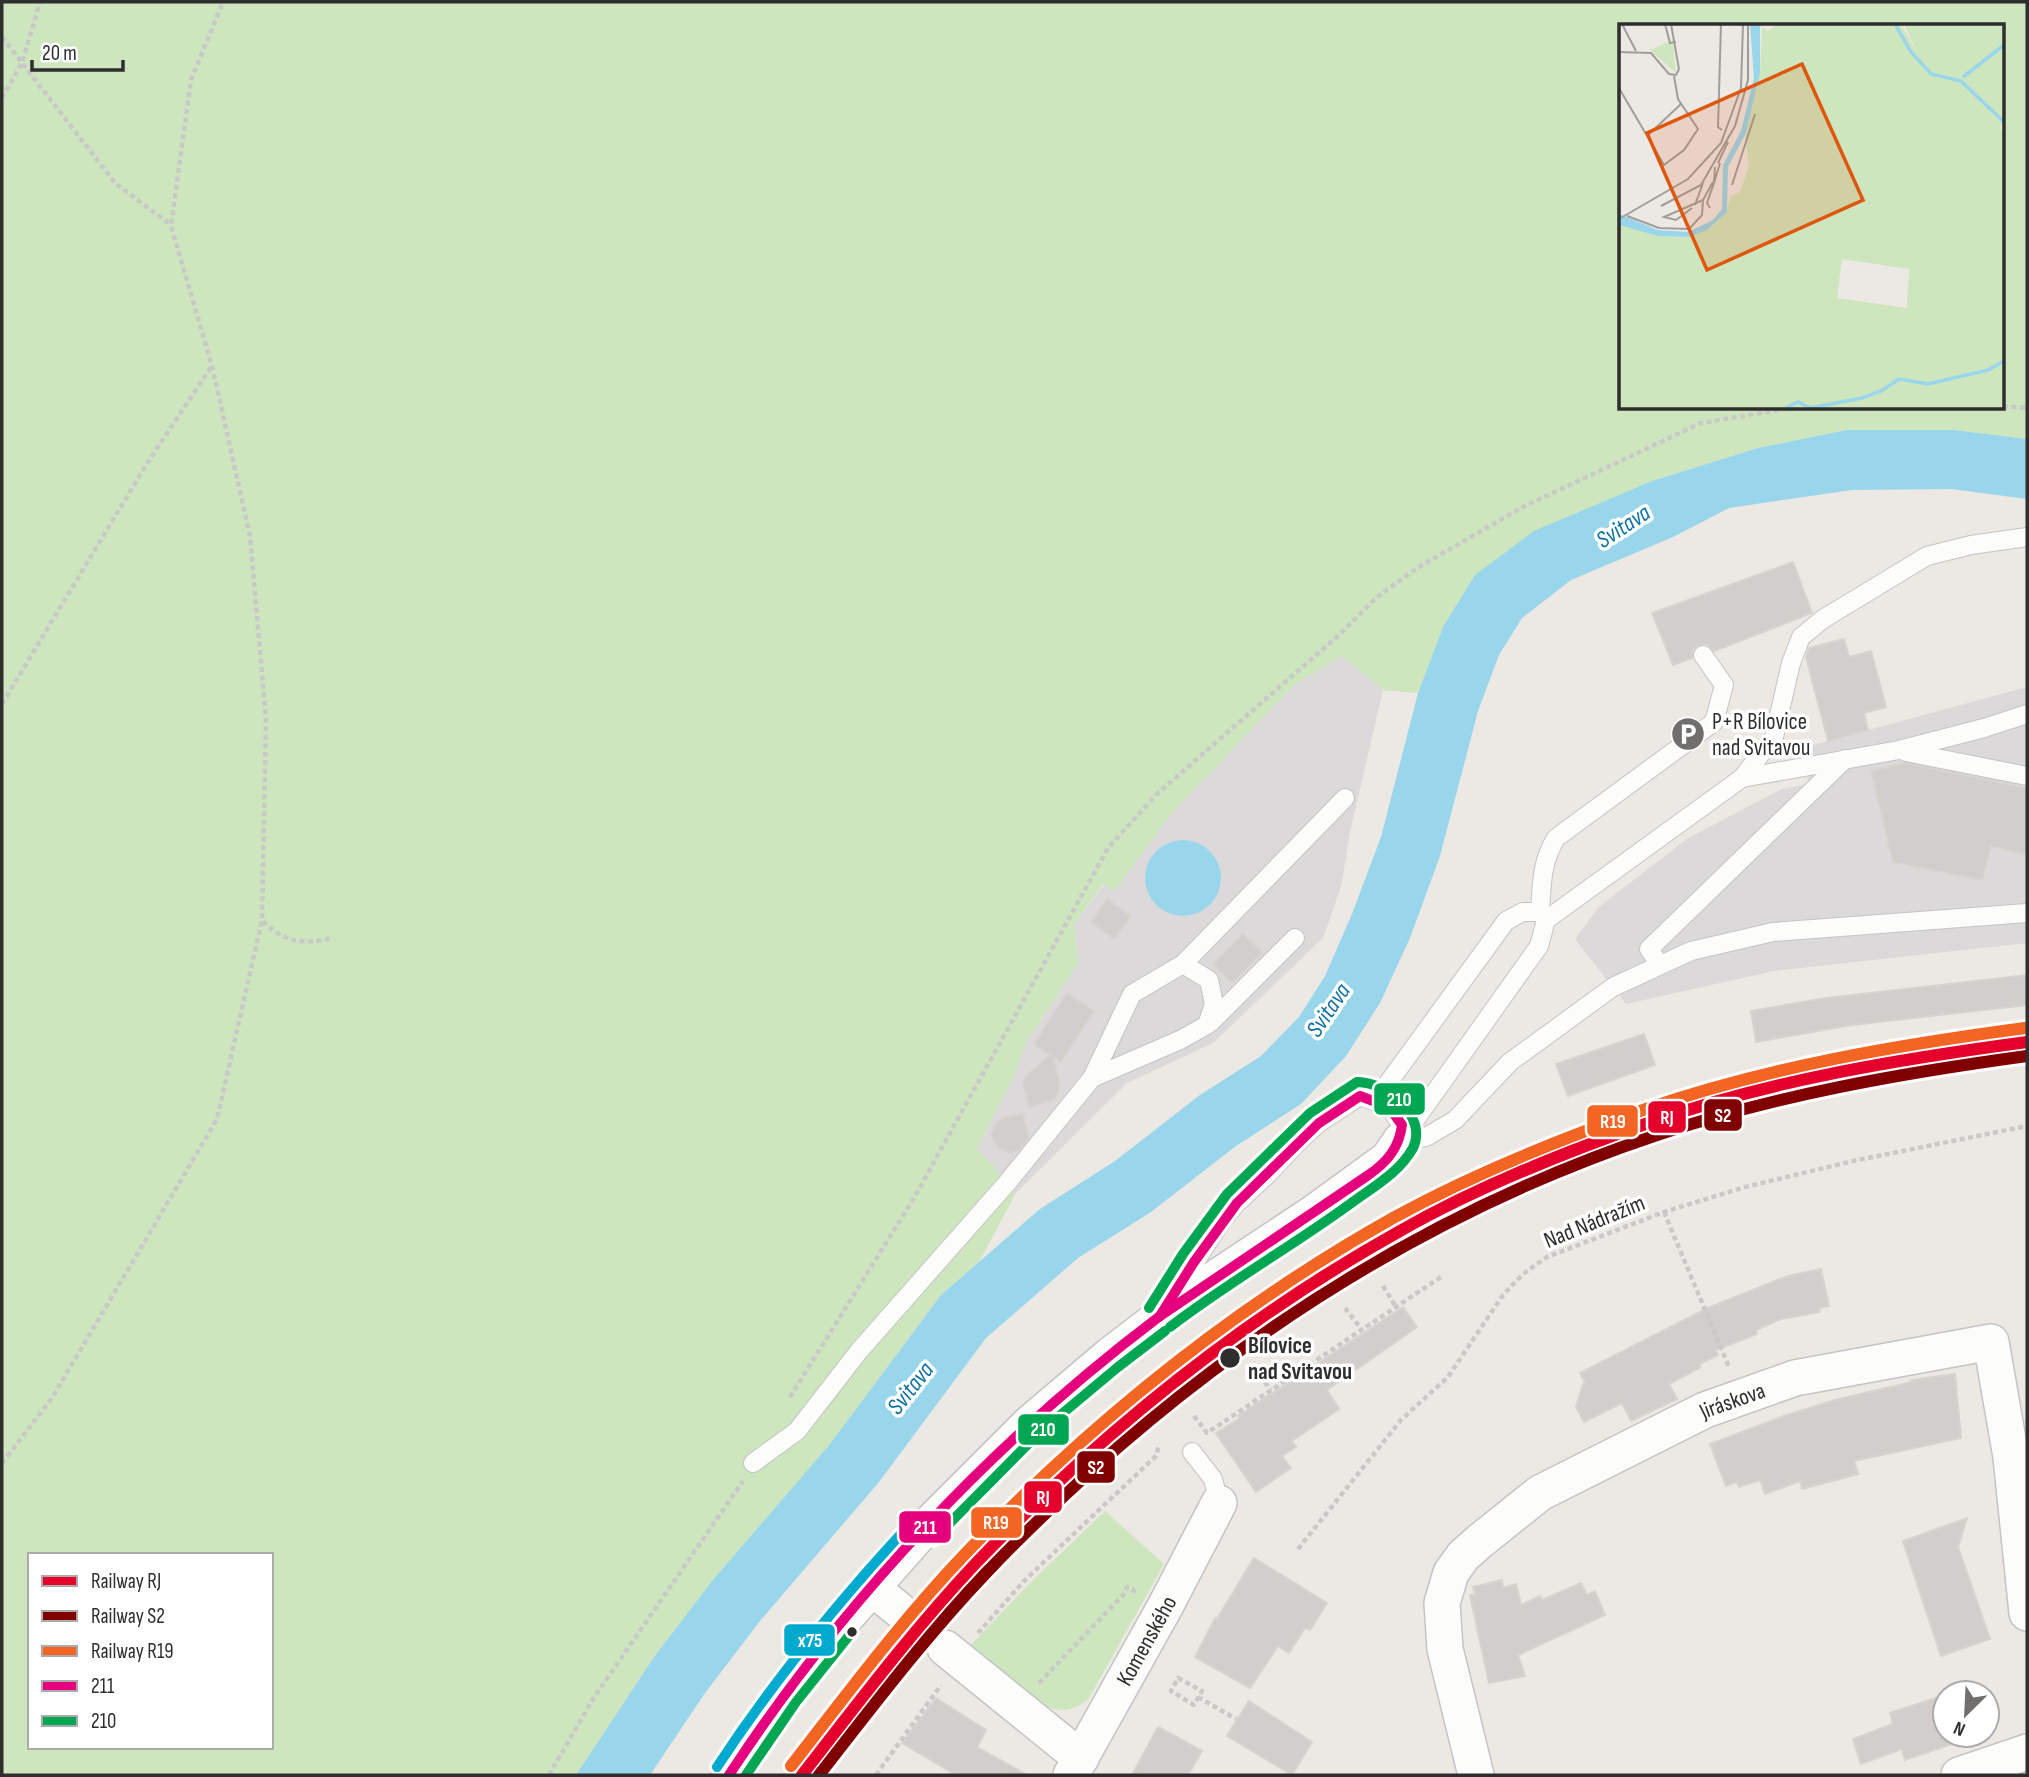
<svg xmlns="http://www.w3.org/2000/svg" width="2029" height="1777" font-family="'Sofia Sans Condensed',sans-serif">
<rect width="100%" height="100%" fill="#ece8e4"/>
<g fill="#dcd9db">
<path d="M 1342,656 L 1383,690 L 1350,832 L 1341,887 L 1323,938 L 1213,1043 L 1127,1083 L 1016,1193 L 977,1148 L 1013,1078 L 1027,1041 L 1078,964 L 1074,924 L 1104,884 L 1114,890 L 1171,814 L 1294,685 Z"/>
<path d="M 2027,687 L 2027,943 L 1774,971 L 1626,1004 L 1575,939 L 1599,907 L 1688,838 L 1782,789 L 1809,784 L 1802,748 Z"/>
</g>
<g fill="#cee6be" fill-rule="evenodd">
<path d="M 2,2 L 2027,2 L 2027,439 L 1954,430 L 1846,430 L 1758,448 L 1652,481 L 1443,627 L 1418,693 L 1383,690 L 1342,656 L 1294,685 L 1171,814 L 1114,891 L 1103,884 L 1074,924 L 1078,964 L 1027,1041 L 1013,1078 L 977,1148 L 1016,1193 L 979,1262 L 941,1295 L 830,1444 L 712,1581 L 654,1657 L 576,1775 L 2,1775 ZM 1621,26 L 2003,26 L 2003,408 L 1621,408 ZM 30,1555 L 271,1555 L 271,1747 L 30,1747 Z"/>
<path d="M 1105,1511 L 1164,1564 L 1089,1698 C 1074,1712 1061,1712 1042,1706 L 971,1645 L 1029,1584 Z"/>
</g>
<g fill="#99d6ec">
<path d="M 1846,430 L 1954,430 L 2027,439 L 2027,499 L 1951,489 L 1852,490 L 1729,508 L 1673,537 L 1571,580 L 1522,618 L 1499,655 L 1478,711 L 1440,856 L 1410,938 L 1380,1003 L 1346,1056 L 1301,1104 L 1236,1146 L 1151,1212 L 1078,1258 L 986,1338 L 879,1482 L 760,1621 L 705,1693 L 650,1775 L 576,1775 L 654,1657 L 712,1581 L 830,1444 L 941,1295 L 1040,1209 L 1115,1161 L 1200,1095 L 1261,1056 L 1299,1017 L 1325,976 L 1352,914 L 1381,837 L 1418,693 L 1443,627 L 1475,575 L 1534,531 L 1652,481 L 1758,448 Z"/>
<circle cx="1183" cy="878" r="38"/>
</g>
<g fill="#d1cecb" stroke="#d7d4d0" stroke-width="2">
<path d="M 1793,562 L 1812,613 L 1714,651 L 1707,644 L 1697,645 L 1692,651 L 1692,658 L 1673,665 L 1652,613 Z"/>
<path d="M 1844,639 L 1849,657 L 1871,651 L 1886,707 L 1864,713 L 1868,730 L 1828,741 L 1806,657 L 1809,648 Z"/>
<path d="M 1905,763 L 2027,788 L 2027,855 L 1991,846 L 1982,880 L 1893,862 L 1871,771 Z"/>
<path d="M 1107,899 L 1131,916 L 1114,939 L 1091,922 Z"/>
<path d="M 1243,934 L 1262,952 L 1232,983 L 1213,964 Z"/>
<path d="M 2027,975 L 2027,1005 L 1852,1025 L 1756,1042 L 1751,1011 L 1826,998 Z"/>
<path d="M 1067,993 L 1094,1011 L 1061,1062 L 1053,1057 L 1060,1086 L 1057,1095 L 1051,1101 L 1029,1107 L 1023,1084 L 1026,1076 L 1050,1055 L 1034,1044 Z"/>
<path d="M 1644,1034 L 1655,1065 L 1568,1096 L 1556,1064 Z"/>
<path d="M 1023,1114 L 1028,1135 L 1027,1140 L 1019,1150 L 1010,1153 L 1001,1150 L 994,1143 L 991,1134 L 995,1125 L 1002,1118 Z"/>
<path d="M 1821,1269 L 1829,1306 L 1819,1308 L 1820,1312 L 1781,1319 L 1756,1330 L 1757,1334 L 1716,1350 L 1718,1355 L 1699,1364 L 1701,1367 L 1669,1384 L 1677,1399 L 1631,1421 L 1622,1403 L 1584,1422 L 1576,1407 L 1583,1384 L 1585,1383 L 1580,1373 L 1708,1308 L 1788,1276 Z"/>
<path d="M 1403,1307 L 1417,1327 L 1327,1390 L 1339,1409 L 1292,1441 L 1296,1447 L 1282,1456 L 1291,1468 L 1256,1492 L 1216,1433 L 1240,1418 L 1238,1416 Z"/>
<path d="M 1955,1374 L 1961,1438 L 1854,1461 L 1858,1474 L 1802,1489 L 1800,1481 L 1765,1494 L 1760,1480 L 1739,1487 L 1737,1482 L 1726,1486 L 1710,1444 L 1784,1416 L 1835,1400 L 1912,1382 L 1911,1380 Z"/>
<path d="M 1967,1518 L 1958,1547 L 1990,1639 L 1941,1656 L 1903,1541 Z"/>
<path d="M 1254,1558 L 1327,1603 L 1310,1630 L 1305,1628 L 1289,1653 L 1278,1646 L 1250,1688 L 1195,1657 L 1215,1618 L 1217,1619 Z"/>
<path d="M 1502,1580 L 1503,1588 L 1516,1584 L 1521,1605 L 1540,1596 L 1542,1600 L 1581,1583 L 1587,1595 L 1595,1591 L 1605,1615 L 1518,1655 L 1525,1676 L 1489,1683 L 1470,1595 L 1475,1594 L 1473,1587 Z"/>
<path d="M 1945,1695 L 1945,1735 L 1976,1736 L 1905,1760 L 1902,1749 L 1861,1764 L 1853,1739 L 1893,1724 L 1890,1713 Z"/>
<path d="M 936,1698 L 986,1730 L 977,1747 L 1027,1775 L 956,1775 L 902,1743 Z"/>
<path d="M 1249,1701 L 1312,1742 L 1292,1775 L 1227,1736 Z"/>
<path d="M 1158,1727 L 1202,1751 L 1188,1775 L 1132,1775 Z"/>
</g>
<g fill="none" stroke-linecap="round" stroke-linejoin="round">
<path stroke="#c6c3c0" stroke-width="35" stroke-dasharray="35 18" stroke-linecap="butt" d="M 904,1614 L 945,1648"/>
<g stroke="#c5c4c5" stroke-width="20">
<g id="service">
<path d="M 1906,752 L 2027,776"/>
<path d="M 1742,778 L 1899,750 L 1984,728 L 2027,714"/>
<path d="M 1540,912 C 1542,883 1541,863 1556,838 L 1714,722 L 1724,685 L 1703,655"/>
<path d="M 1546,920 L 1742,778 L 1774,737 L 1791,663 L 1801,637 L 1823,619 L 1927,556 L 1971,545 L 2027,537"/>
<path d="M 1660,965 L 1649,949 L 1845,759"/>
<path d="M 1210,1023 L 1295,938"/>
<path d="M 1092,1078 L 1180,1040 L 1207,1025 L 1214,1004 L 1209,980 L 1183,964"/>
<path d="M 1375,1101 L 1506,921 L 1523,912 L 1540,912 L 1546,920 L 1539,946 L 1401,1140"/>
<path d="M 1401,1140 L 1426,1137 L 1455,1120 L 1510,1062 L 1613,987 L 1691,951 L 1773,932 L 2027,913"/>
<path d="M 1172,1297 L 1223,1219 L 1237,1203 L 1268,1174 L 1302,1138 L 1319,1123 L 1360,1096 L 1389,1107 L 1402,1125 L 1401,1140"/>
<path d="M 1192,1452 L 1213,1479 L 1219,1503"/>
<path d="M 753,1463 L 797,1431 L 859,1351 L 1007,1183 L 1092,1078 L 1132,994 L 1183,964 L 1345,798"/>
</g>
</g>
<g stroke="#c5c4c5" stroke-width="38">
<g id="minor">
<path d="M 872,1588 L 904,1614"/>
<path d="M 945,1648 L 1081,1758"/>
<path d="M 729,1775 L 785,1694 L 841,1623 L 923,1530 L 1030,1423 L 1109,1356 L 1178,1303 L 1315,1212 L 1388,1159 L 1401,1140"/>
<path id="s1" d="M 1071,1775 L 1166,1605 L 1219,1503"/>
<path id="s2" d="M 1476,1775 L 1445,1649 L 1442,1603 L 1451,1573 L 1463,1556 L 1480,1541 L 1540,1493 L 1705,1410 L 1795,1378 L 1991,1342 L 2011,1457 L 2027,1613"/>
<path d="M 1959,1775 L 2027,1752"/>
</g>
</g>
<g stroke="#c9c9c8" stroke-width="4.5" stroke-dasharray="5 3.5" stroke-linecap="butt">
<path d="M 2,37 L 115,183 L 171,225"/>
<path d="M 2,98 L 22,63 L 40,2"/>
<path d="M 2003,406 L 2027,408"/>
<path d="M 2,704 L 146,465 L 211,367"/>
<path d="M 263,921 C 286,944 303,944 334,938"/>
<path d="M 1664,1212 L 1729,1367"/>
<path d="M 1383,1286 L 1396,1307"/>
<path d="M 1345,1308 L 1362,1330"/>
<path d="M 1254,1369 L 1271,1390"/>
<path d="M 790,1397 L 914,1198 L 1108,848 L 1157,794 L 1339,635 L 1376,598 L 1417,568 L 1523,507 L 1701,423 L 1791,408"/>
<path d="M 1194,1416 L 1207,1433 L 1441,1277"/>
<path d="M 2,1463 L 52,1398 L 217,1119 L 262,920 L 266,719 L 250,536 L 212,366 L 171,226 L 191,80 L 223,2"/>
<path d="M 1298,1549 L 1401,1420 L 1448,1377 L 1503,1295 L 1523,1274 L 1547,1257 L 1664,1212 L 1745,1187 L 1853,1161 L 2027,1126"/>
<path d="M 978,1633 L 1025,1580 L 1156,1456 L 1159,1444"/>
<path d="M 1178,1678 L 1202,1691 L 1194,1705 L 1171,1691 Z"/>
<path d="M 1039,1683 L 1125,1593 L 1127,1587 L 1136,1592"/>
<path d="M 1198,1697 L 1236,1719"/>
<path d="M 549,1775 L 593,1699 L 743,1481"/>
<path d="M 876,1775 L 941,1685"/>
</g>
<use href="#service" stroke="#fcfcfb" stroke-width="18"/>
<use href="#minor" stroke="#fcfcfb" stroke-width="35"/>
<g stroke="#fff" stroke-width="16">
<g id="bus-1">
<path d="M 1360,1096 L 1389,1107 L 1402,1125 C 1399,1149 1386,1163 1367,1176 L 1160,1316 L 1194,1262 L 1237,1203 L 1319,1123 Z"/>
<path d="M 729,1775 C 844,1600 993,1442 1160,1316"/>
</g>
</g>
<g stroke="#fff" stroke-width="16">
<g id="bus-2">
<path d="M 1149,1308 L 1183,1254 L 1227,1194 L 1310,1113 L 1357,1082 C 1372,1082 1395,1092 1404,1104 C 1413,1117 1421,1131 1413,1148 C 1399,1173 1373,1187 1350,1204 C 1291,1247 1227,1283 1170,1327"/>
<path d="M 933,1540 L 1039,1433 L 1118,1367 L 1165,1331"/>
<path d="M 746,1775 L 796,1702 L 852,1632"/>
</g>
</g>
<g stroke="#fff" stroke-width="16">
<path id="bus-3" d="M 717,1767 C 775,1679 841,1598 913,1521"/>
</g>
<use href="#bus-1" stroke="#e5007d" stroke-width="10"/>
<use href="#bus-2" stroke="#00a651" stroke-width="10"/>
<use href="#bus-3" stroke="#00a9ce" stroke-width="10"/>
<g stroke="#fff" stroke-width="18">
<path id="rail-1" d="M 802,1775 C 858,1703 913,1630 976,1563 C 1101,1433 1242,1319 1400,1231 C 1479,1186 1565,1152 1651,1122 C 1772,1080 1900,1059 2027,1042"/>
</g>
<g stroke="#fff" stroke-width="18">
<path id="rail-2" d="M 819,1775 C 873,1706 926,1636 986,1573 C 1176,1375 1396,1222 1657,1135 C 1777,1095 1902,1073 2027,1056"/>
</g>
<g stroke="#fff" stroke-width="18">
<path id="rail-3" d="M 791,1766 C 847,1694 902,1620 966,1553 C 1092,1422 1234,1307 1393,1218 C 1473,1174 1560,1139 1646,1109 C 1768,1067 1897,1045 2025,1028"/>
</g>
<use href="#rail-1" stroke="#e4002b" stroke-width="12"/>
<use href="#rail-2" stroke="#800000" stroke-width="12"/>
<use href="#rail-3" stroke="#f26522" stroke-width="12"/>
</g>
<defs>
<g id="parking-disc" transform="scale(1.75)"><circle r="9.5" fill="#706f6e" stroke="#fff"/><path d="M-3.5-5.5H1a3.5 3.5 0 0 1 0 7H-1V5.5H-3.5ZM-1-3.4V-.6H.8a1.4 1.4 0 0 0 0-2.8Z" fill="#fff"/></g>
</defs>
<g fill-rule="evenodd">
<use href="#parking-disc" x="1688" y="734"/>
</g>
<g fill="#2e2e2e" stroke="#fff" stroke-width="2.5">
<circle cx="1230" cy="1358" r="11"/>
<circle cx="852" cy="1632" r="6"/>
</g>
<g text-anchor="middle" stroke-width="7" stroke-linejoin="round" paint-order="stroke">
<g font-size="23" fill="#2e2e2e" stroke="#fff" text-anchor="start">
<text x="1712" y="729">P+R Bílovice<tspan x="1712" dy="26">nad Svitavou</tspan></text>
</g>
<g font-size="23" fill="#2e2e2e" stroke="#fff">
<text transform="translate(1594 1221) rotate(-22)" y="8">Nad Nádražím</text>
<text dy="8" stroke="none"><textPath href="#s2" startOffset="541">Jiráskova</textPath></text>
<text dy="8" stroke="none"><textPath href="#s1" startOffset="154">Komenského</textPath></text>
</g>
<g font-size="23" font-weight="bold" fill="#2e2e2e" stroke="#fff" text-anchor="start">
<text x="1248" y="1353">Bílovice<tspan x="1248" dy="26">nad Svitavou</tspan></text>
</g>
<g font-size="24" font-style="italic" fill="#0d6fa3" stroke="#fff">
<text transform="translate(1623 526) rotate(-33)" y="8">Svitava</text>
<text transform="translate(1328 1010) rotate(-56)" y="8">Svitava</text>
<text transform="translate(910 1388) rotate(-52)" y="8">Svitava</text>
</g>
</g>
<g transform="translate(1619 24)">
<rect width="385" height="385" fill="#ece8e4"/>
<path d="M 159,0 L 282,0 L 299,30 L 285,0 L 385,0 L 385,95 L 381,104 L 385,107 L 385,385 L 0,385 L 0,201 L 39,212 L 70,213 L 88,206 L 108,188 L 111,172 L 121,168 L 130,142 L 126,113 L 141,49 L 143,3 L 149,7 ZM 223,235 L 290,245 L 288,284 L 218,274 ZM 49,18 L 54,20 L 57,49 L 31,26 Z" fill="#cee6be" fill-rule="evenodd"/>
<path d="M 131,0 L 141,0 L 141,49 L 127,109 L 109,143 L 108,188 L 88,206 L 70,213 L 39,212 L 0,201 L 0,190 L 39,206 L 69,208 L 94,196 L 103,185 L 104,141 L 122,107 L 135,54 Z" fill="#99d6ec"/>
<path fill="none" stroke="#99d6ec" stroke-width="3.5" d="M 276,0 L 292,28 L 312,50 L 342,57 L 385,98M 344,53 L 385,21M 165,385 L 179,378 L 191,384 L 243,374 L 262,367 L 280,355 L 309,360 L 369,346 L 385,337"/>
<path fill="none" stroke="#a09e9b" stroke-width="2" d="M 3,0 L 17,27M 46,0 L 51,19 L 57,18M 102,0 L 99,103 L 103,106M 0,28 L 32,29 L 50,50 L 57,51 L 60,45 L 52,0M 0,64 L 45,141 L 65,126 L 79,105 L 59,75 L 55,52M 28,112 L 62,80M 99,139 L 109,118M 96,143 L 95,159 L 101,139M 113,161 L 136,90M 76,181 L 84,159M 42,182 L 82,161 L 116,102 L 129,56 L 129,0M 73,184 L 57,196 L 45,193 L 84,176M 91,184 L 88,179 L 95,159M 8,192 L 40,204 L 70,205 L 83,191 L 84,176 L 94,158M 0,195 L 69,155 L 102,119 L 122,64 L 124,0"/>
<path fill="#df570e" fill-opacity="0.15" stroke="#df570e" stroke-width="3.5" d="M 183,40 L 244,176 L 88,246 L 28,109 Z"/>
<rect width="385" height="385" fill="none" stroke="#2e2e2e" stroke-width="3.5"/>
</g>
<g stroke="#fff" stroke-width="2.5">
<rect x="1373" y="1082" width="53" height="34" rx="7" fill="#00a651"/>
<rect x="1703" y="1098" width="40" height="34" rx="7" fill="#800000"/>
<rect x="1647" y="1100" width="40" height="34" rx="7" fill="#e4002b"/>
<rect x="1586" y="1104" width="53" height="34" rx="7" fill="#f26522"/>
<rect x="1017" y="1413" width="53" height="33" rx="7" fill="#00a651"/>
<rect x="1076" y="1450" width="40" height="34" rx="7" fill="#800000"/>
<rect x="1023" y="1480" width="40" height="34" rx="7" fill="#e4002b"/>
<rect x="970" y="1506" width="53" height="33" rx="7" fill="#f26522"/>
<rect x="898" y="1510" width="54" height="34" rx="7" fill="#e5007d"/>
<rect x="783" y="1623" width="53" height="34" rx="7" fill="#00a9ce"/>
</g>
<g font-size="19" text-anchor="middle" font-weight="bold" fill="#fff">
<text x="1399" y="1106">210</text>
<text x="1723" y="1122">S2</text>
<text x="1667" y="1124">RJ</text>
<text x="1613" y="1128">R19</text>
<text x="1043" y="1436">210</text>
<text x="1096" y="1474">S2</text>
<text x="1043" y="1504">RJ</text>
<text x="996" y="1529">R19</text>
<text x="925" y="1534">211</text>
<text x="810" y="1647">x75</text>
</g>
<rect width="2029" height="1777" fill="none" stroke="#2e2e2e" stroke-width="7"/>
<rect x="28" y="1553" width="245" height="196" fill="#ffffff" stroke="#ababab" stroke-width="2"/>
<rect x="42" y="1576" width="35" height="10" fill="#e4002b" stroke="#ababab" stroke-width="2"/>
<text x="91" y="1588" font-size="21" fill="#2e2e2e">Railway RJ</text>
<rect x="42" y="1611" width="35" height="10" fill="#800000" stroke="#ababab" stroke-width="2"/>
<text x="91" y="1623" font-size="21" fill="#2e2e2e">Railway S2</text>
<rect x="42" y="1646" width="35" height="10" fill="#f26522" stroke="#ababab" stroke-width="2"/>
<text x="91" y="1658" font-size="21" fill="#2e2e2e">Railway R19</text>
<rect x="42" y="1681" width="35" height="10" fill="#e5007d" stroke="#ababab" stroke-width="2"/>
<text x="91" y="1693" font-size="21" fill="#2e2e2e">211</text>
<rect x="42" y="1716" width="35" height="10" fill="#00a651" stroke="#ababab" stroke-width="2"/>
<text x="91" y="1728" font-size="21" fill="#2e2e2e">210</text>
<g transform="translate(1966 1714) rotate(204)"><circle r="33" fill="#ffffff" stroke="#ababab" stroke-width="2"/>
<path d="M0-5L12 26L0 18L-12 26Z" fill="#706f6e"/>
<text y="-10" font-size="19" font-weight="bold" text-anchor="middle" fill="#2e2e2e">N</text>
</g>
<path d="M32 60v10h91v-10" fill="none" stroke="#2e2e2e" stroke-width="3.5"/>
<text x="42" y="60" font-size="21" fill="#2e2e2e" stroke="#ffffff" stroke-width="5" paint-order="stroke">20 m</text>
</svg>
